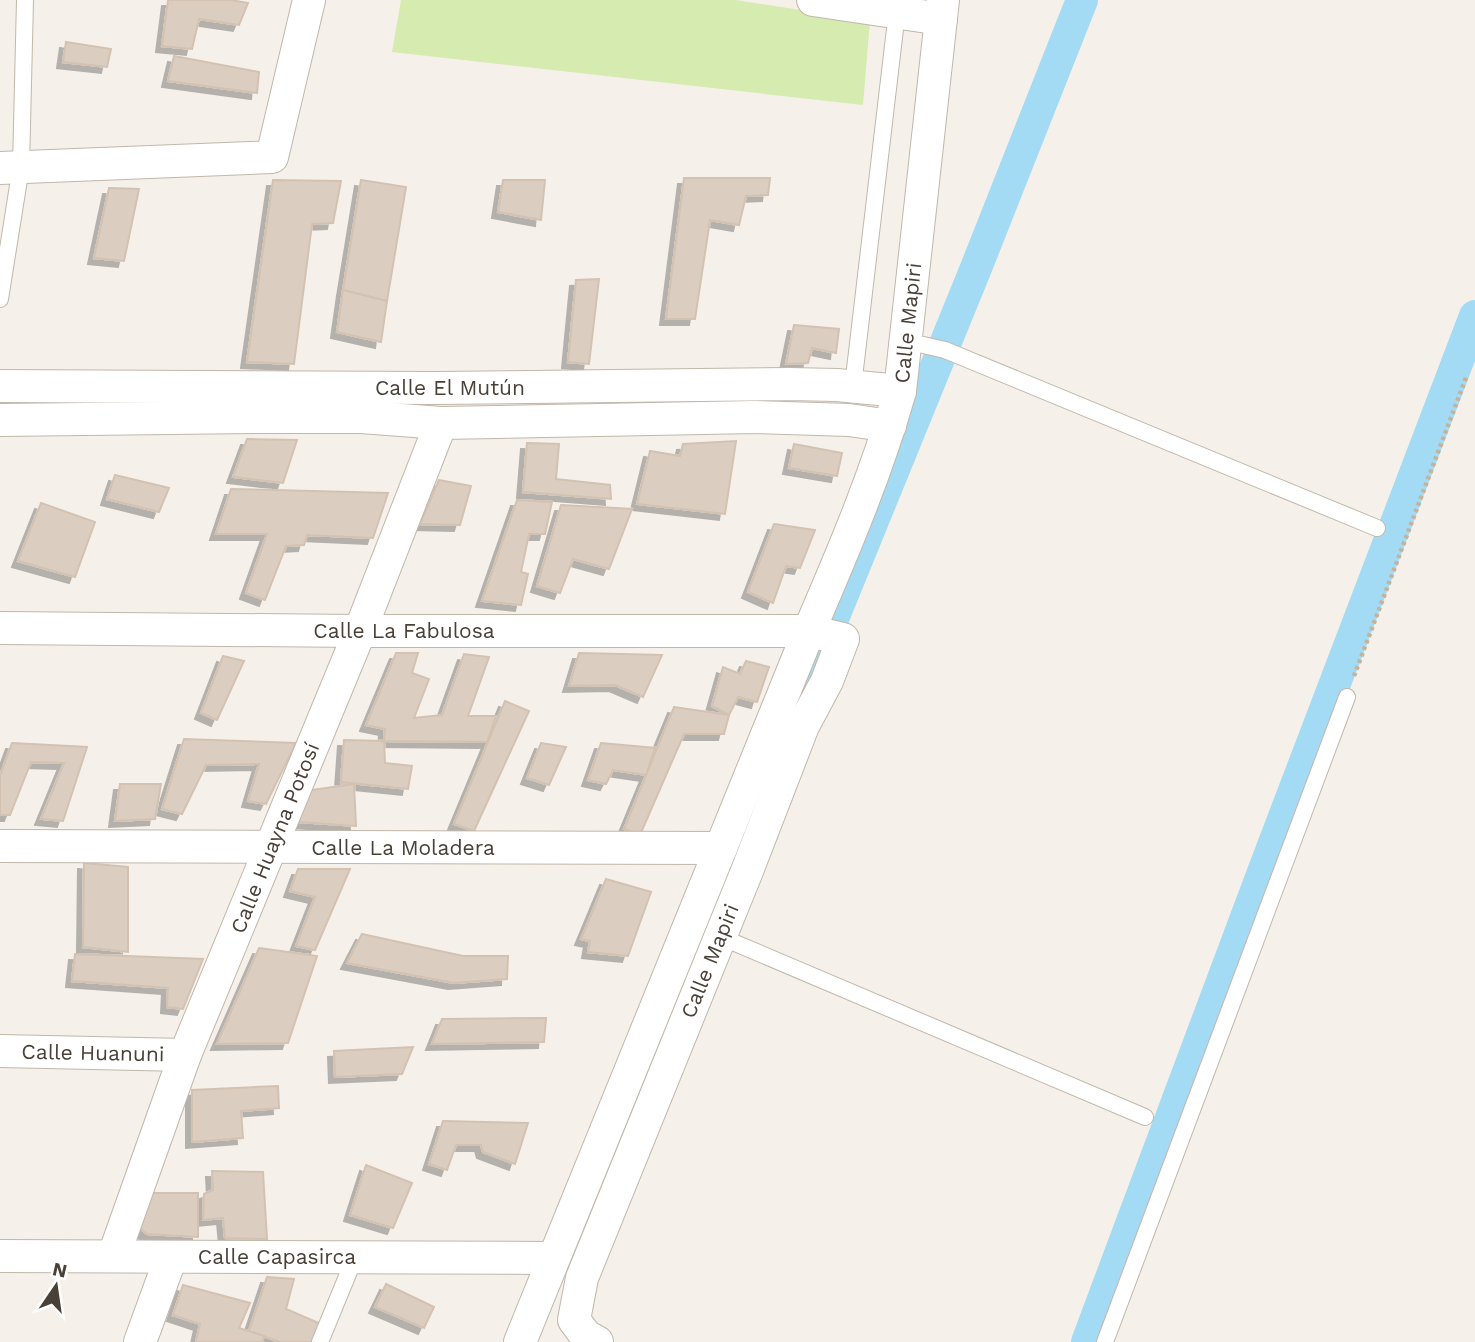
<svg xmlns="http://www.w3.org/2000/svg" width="1475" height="1342" font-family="'Work Sans',sans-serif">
<defs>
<filter id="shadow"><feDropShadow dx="-6" dy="6" stdDeviation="0" flood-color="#0004"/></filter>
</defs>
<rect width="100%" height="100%" fill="#f5f0e9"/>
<path fill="#d6ebb0" d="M 401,0 L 736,0 L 870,21 L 863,105 L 392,52 Z"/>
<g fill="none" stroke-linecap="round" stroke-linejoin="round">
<g stroke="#a3dbf4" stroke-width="32">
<path d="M 788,729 L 976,268 L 1082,0"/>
<path d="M 602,1182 L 728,877"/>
<path d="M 1087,1342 L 1263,872 L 1475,316"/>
</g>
</g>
<g fill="#dbcec1" stroke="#d3c2b1" stroke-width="2" filter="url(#shadow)">
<path d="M 168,0 L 231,0 L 248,3 L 239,25 L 199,19 L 192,49 L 162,46 Z"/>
<path d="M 66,42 L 111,49 L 107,67 L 63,62 Z"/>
<path d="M 174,56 L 259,72 L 257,93 L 168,81 Z"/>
<path d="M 684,178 L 770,178 L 768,195 L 746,196 L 739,225 L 710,220 L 695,319 L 666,319 Z"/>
<path d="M 273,180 L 341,181 L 333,223 L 312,224 L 294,364 L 247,362 Z"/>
<path d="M 361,180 L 406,187 L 387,301 L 343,290 Z"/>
<path d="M 503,180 L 545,180 L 541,220 L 498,212 Z"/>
<path d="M 109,188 L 139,189 L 124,261 L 94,258 Z"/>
<path d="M 599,279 L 589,364 L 568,362 L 576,280 Z"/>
<path d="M 343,290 L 387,301 L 381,342 L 337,332 Z"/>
<path d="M 794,325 L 839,329 L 836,353 L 812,348 L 808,363 L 786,364 Z"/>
<path d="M 247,439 L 297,440 L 283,483 L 233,477 Z"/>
<path d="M 736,441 L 725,514 L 637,504 L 650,451 L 680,456 L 683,444 Z"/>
<path d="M 527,443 L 559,444 L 556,479 L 610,485 L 611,499 L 523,492 Z"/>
<path d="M 794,444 L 842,453 L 837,476 L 789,468 Z"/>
<path d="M 115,475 L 169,488 L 159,512 L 107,499 Z"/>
<path d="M 439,480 L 471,486 L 460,525 L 420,524 Z"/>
<path d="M 231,489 L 388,493 L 373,538 L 307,535 L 304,545 L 286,546 L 265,600 L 246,593 L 267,534 L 216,534 Z"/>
<path d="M 517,500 L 552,502 L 545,534 L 529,534 L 521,572 L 528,574 L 521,605 L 482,601 Z"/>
<path d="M 41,503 L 95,522 L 75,577 L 18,561 Z"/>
<path d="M 561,505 L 632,509 L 609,569 L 573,559 L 560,593 L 537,586 Z"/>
<path d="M 774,524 L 815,530 L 800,568 L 786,566 L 773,603 L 748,592 Z"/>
<path d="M 396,653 L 418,653 L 412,673 L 429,679 L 414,718 L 442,715 L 464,654 L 489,657 L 468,716 L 496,716 L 487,742 L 384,741 L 385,729 L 366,725 Z"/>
<path d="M 579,653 L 662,655 L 643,697 L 615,685 L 569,686 Z"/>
<path d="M 223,656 L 244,661 L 217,720 L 201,713 Z"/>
<path d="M 746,661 L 769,667 L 757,702 L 738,697 L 729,715 L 712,706 L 723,667 L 740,674 Z"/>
<path d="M 505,701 L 529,711 L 474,831 L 454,824 Z"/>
<path d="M 674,707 L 729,715 L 724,734 L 684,734 L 640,835 L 624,829 Z"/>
<path d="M 184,739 L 296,743 L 266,804 L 248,801 L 259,764 L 206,765 L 182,814 L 162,809 Z"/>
<path d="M 344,740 L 384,741 L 385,763 L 412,766 L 408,789 L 341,782 Z"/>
<path d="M 12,743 L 87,747 L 63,821 L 41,819 L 64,763 L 31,762 L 10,815 L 0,815 L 0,776 Z"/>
<path d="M 541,743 L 566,747 L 549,785 L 527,778 Z"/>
<path d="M 601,743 L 655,748 L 646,775 L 613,770 L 606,784 L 588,780 Z"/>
<path d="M 120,784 L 161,784 L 155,819 L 115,821 Z"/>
<path d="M 354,784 L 356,826 L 299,822 L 306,791 Z"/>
<path d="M 84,863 L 128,867 L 128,952 L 83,947 Z"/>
<path d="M 298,869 L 350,869 L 315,950 L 296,946 L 315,897 L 290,891 Z"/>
<path d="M 606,879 L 651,892 L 628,956 L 588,952 L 590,941 L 581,939 Z"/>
<path d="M 362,934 L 463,956 L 508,956 L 507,979 L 454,983 L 347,963 Z"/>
<path d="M 259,948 L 317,956 L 288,1043 L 217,1044 Z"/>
<path d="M 75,954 L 203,959 L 183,1009 L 167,1007 L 168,988 L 72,981 Z"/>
<path d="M 546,1018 L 544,1042 L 432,1044 L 442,1019 Z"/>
<path d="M 413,1047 L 402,1074 L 335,1077 L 334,1051 Z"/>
<path d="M 278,1086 L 279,1108 L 241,1111 L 243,1138 L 192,1142 L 192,1090 Z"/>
<path d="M 443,1121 L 528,1123 L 515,1164 L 483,1152 L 481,1145 L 456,1145 L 447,1170 L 429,1164 Z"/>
<path d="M 366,1165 L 412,1183 L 393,1228 L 350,1215 Z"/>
<path d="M 212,1171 L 263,1172 L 267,1239 L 225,1238 L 223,1218 L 203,1220 L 204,1194 L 213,1190 Z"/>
<path d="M 149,1193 L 198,1193 L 198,1237 L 147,1234 L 137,1226 Z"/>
<path d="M 267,1277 L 294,1279 L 286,1309 L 321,1324 L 313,1342 L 280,1342 L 249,1331 Z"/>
<path d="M 386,1284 L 434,1307 L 424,1328 L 375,1307 Z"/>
<path d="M 183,1285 L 250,1303 L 239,1328 L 264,1336 L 262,1342 L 196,1342 L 200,1324 L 173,1315 Z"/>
</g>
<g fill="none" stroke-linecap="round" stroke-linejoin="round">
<g stroke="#c1b7ab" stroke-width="18">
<g id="service">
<path d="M 0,299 L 21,167 L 25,0"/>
<path d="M 906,341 L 945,350 L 1377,528"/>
<path d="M 853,386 L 897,12"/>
<path d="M 721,937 L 1145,1117"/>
<path d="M 320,1342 L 355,1257"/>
<path d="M 1105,1342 L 1347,697"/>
</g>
</g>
<g stroke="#c1b7ab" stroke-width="34">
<g id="minor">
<path d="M 813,0 L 941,19"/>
<path d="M 0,168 L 272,157 L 309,0"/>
<path d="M 0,386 L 436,388 L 789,384 L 837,385 L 900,391"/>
<path d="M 0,420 L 261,417 L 361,417 L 441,423 L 755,417 L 849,420 L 890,426"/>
<path d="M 0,628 L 360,631 L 809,631 L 843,639 L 827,681 L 803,726 L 747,871 L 582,1278 L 574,1320 L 586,1336 L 597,1342"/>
<path d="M 0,846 L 721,848"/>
<path d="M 0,1051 L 185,1055"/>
<path d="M 114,1255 L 185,1055 L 360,631 L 441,423"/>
<path d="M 0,1256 L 553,1258"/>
<path d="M 140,1342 L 171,1257"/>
<path d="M 520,1342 L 809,631 C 843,552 876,475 900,391 L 943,0"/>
</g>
</g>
<path stroke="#c4b29b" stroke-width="4.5" stroke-dasharray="3.5 3.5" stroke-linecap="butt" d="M 1354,676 L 1467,375"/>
<use href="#service" stroke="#fff" stroke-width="16"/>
<use href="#minor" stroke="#fff" stroke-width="32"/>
</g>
<g text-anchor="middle" stroke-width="6" stroke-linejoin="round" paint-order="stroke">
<g font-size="21" fill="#494037" stroke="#fff">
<text transform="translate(908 323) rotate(-84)" y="7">Calle Mapiri</text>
<text x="450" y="395">Calle El Mutún</text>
<text x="404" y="638">Calle La Fabulosa</text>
<text transform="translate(275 838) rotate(-68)" y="7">Calle Huayna Potosí</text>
<text x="403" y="855">Calle La Moladera</text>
<text transform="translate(710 961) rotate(-68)" y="7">Calle Mapiri</text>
<text transform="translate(93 1053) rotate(1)" y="7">Calle Huanuni</text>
<text x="277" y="1264">Calle Capasirca</text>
</g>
</g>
<g transform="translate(56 1286) rotate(13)" stroke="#ffffff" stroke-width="5" paint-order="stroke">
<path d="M0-5L12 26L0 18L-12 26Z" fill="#494037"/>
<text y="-10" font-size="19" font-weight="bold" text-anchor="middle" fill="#494037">N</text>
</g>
</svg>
